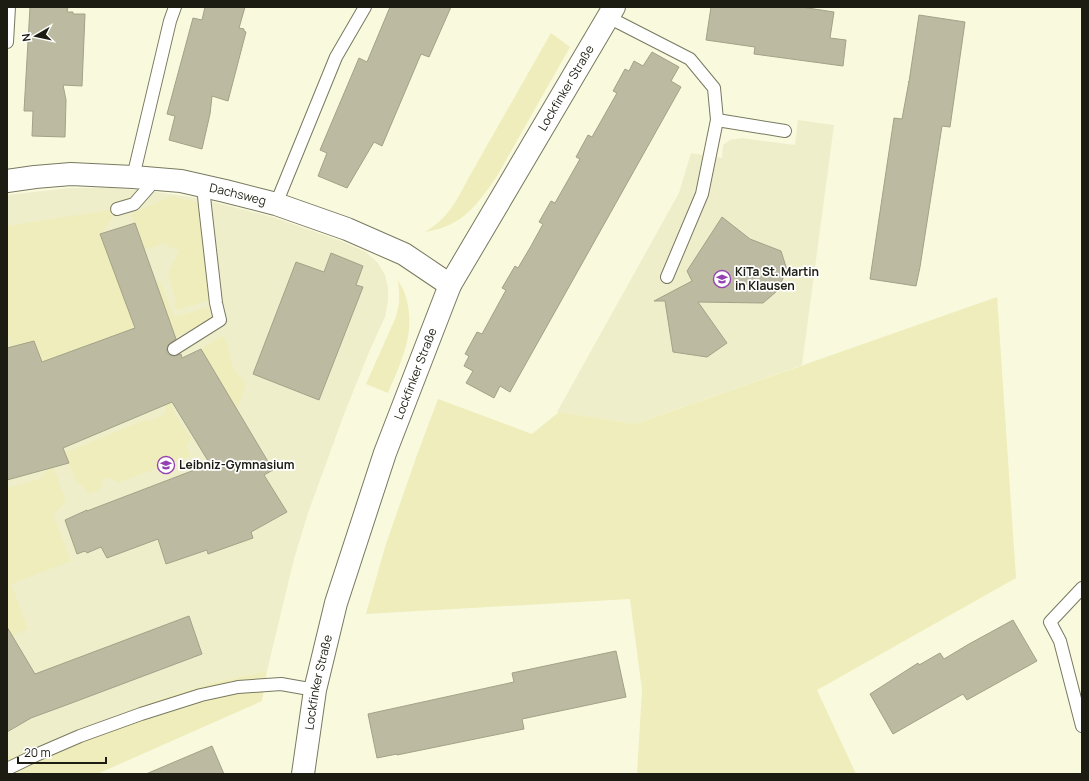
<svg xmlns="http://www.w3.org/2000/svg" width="1089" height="781" font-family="Manrope,sans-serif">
<rect width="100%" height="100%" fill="#f9f9dd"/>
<g fill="#efeecb">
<path d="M 798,120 L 834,125 L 802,365 L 635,424 L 557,412 L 679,193 L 691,153 L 722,158 L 723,145 L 730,140 L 742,138 L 795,145 Z"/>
<path d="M 69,188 L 111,188 L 156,192 L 198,198 L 273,217 L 341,241 L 366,252 L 378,263 L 385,275 L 388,287 L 388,301 L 385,317 L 369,352 L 343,417 L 308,513 L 294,559 L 267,671 L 211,683 L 160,699 L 85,729 L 21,757 L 7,756 L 7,195 Z"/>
</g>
<g fill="#eeedbb">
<path d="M 551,33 L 570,47 L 497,176 C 484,195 471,215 449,225 C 441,229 433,230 425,232 C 448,218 456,202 468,179 Z"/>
<path d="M 171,196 L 198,203 L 209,300 L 177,310 L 174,304 L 176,302 L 168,274 L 179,251 L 163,243 L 144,251 L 131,214 Z"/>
<path d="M 117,209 L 101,236 L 135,328 L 42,363 L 17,361 L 7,332 L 7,226 Z"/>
<path d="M 398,280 C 400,285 404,289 405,294 C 417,331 402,359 388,393 L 366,384 L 396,317 L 399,303 L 399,293 Z"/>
<path d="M 160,281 L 174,317 L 209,307 L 211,320 L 175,337 L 156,282 Z"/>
<path d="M 997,297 L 1016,578 L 817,690 L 856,774 L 637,774 L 642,690 L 630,599 L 366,614 L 386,544 L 417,455 L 438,399 L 532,434 L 559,412 L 635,424 Z"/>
<path d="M 221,336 L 224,337 L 226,341 L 233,367 L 246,385 L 237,409 L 201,349 Z"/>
<path d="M 170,400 C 173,414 183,426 191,438 L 187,445 L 190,456 L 117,483 L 112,478 L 105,478 L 102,480 L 100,490 L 88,494 C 85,489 82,484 77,483 L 65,453 L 144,420 L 149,421 L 162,416 L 165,413 L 166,409 L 164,403 Z"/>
<path d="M 53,467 L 66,501 L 53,515 L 71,561 L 11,584 L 28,629 L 12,636 L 7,627 L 7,488 L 40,479 L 48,469 Z"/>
<path d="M 267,671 L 262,701 L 97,774 L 7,774 L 7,756 L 21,757 L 85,729 L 160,699 L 211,683 Z"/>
</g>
<g fill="#bcbba1" stroke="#a2a289">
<path d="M 30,7 L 68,7 L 67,12 L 73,12 L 73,14 L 85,14 L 82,86 L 63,85 L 66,100 L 65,137 L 32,136 L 33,111 L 24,111 Z"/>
<path d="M 205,7 L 245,7 L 239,28 L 244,29 L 244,31 L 246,32 L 228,101 L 212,96 L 210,114 L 202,149 L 169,140 L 175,116 L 167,114 L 193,18 L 202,20 Z"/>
<path d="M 390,7 L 451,7 L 429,57 L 421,54 L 382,146 L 374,142 L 347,188 L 318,176 L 327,153 L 320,150 L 359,58 L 367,62 Z"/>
<path d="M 711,7 L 801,7 L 834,12 L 830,38 L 846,40 L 843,66 L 754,54 L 755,47 L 706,40 Z"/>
<path d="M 919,15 L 965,22 L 950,127 L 942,126 L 920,267 L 916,286 L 870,279 L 894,118 L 902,119 L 909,81 L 909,82 Z"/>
<path d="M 652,52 L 679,67 L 671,81 L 681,87 L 510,392 L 500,386 L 494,398 L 466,383 L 473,371 L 464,366 L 469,356 L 465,354 L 477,332 L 482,334 L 506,290 L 502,288 L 515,266 L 518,268 L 531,246 L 543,224 L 539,222 L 551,201 L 555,203 L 580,159 L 576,157 L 588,135 L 592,137 L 617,93 L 613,91 L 625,69 L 629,71 L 634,61 L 643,66 Z"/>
<path d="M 722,217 L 750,239 L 781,251 L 787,270 L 777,291 L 763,303 L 698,302 L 727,343 L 707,357 L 673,352 L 665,301 L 654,301 L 692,281 L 687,271 Z"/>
<path d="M 135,223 L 176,339 L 168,345 L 167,349 L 167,353 L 170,355 L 174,356 L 181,354 L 182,358 L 201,349 L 273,470 L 264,475 L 287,512 L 251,532 L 253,538 L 208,554 L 207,550 L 166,564 L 158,539 L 107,558 L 101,547 L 87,553 L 85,551 L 77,554 L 65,520 L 87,510 L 87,511 L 210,464 L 172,402 L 63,448 L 69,463 L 7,480 L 7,348 L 34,341 L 42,362 L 135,328 L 100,234 Z"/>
<path d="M 331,253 L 363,266 L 356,285 L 363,287 L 319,400 L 253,374 L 296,262 L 324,272 Z"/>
<path d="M 189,616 L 202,654 L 69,704 L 31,718 L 7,732 L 7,627 L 35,674 Z"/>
<path d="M 1013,620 L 1037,661 L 967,700 L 963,694 L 893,734 L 870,694 L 918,663 L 919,665 L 940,653 L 944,659 L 969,644 Z"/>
<path d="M 616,651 L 626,697 L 522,719 L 524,729 L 397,755 L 397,754 L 377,758 L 368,714 L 514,682 L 512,673 Z"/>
<path d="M 212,746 L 224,774 L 146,774 Z"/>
</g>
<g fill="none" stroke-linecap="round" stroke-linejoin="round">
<g stroke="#797961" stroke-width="14">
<g id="service">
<path d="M 608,17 L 690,59 L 714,88 L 717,120 L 702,194 L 667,277"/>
<path d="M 7,42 L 9,7"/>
<path d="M 717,120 L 785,131"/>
<path d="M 133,177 L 170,21 L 175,7"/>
<path d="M 276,204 L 336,57 L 365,7"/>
<path d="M 117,209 L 134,204 L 156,179"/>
<path d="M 174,349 L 220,320 L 216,303 L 205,206 L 203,186"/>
<path d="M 1082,588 L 1050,622 L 1060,641 L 1082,726"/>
<path d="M 7,769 L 36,755 L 80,736 L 141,714 L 201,695 L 238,687 L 281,684 L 315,690"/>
</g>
</g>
<g stroke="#797961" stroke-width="24">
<g id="minor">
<path id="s1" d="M 7,181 L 35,177 L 71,174 L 133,177 L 181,181 L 225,191 L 276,204 L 347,229 L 404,254 L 450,285"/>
</g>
</g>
<g stroke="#797961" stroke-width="24">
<g id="tertiary">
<path id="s2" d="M 303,774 L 315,690 L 336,603 L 385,453 L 450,285 L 614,7"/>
</g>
</g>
<use href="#service" stroke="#fff" stroke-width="12"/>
<use href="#minor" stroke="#fff" stroke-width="22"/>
<use href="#tertiary" stroke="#fff" stroke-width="22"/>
</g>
<defs>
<g id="school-ring" transform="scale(0.9)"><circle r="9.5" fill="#fff" stroke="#9442b1" stroke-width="1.5"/><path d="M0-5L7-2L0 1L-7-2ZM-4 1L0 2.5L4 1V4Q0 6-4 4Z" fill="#9442b1"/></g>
</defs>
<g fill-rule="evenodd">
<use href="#school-ring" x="722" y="279"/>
<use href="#school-ring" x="166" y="465"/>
</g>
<g text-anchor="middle" stroke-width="3.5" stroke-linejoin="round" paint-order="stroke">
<g font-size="12" fill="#1c1c12" stroke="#fff">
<text dy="4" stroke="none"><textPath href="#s2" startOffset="741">Lockfinker Straße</textPath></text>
<text dy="4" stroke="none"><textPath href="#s1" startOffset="233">Dachsweg</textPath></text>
<text dy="4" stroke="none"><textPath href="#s2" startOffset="417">Lockfinker Straße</textPath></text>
<text dy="4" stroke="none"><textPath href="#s2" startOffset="93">Lockfinker Straße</textPath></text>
</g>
<g font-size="12" font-weight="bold" fill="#1c1c12" stroke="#fff" text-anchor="start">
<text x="735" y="276">KiTa St. Martin<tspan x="735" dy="14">in Klausen</tspan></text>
<text x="179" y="469">Leibniz-Gymnasium</text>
</g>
</g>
<rect width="1089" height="781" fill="none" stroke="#1c1c12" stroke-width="16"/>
<g transform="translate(36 36) rotate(261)" stroke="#ffffff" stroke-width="3" paint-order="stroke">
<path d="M0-3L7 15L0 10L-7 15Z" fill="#1c1c12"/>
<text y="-6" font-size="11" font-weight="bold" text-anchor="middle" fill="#1c1c12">N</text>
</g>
<path d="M18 757v6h88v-6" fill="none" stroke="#1c1c12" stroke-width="2"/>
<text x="24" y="757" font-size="12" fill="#1c1c12" stroke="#ffffff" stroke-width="3" paint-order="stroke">20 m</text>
</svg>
